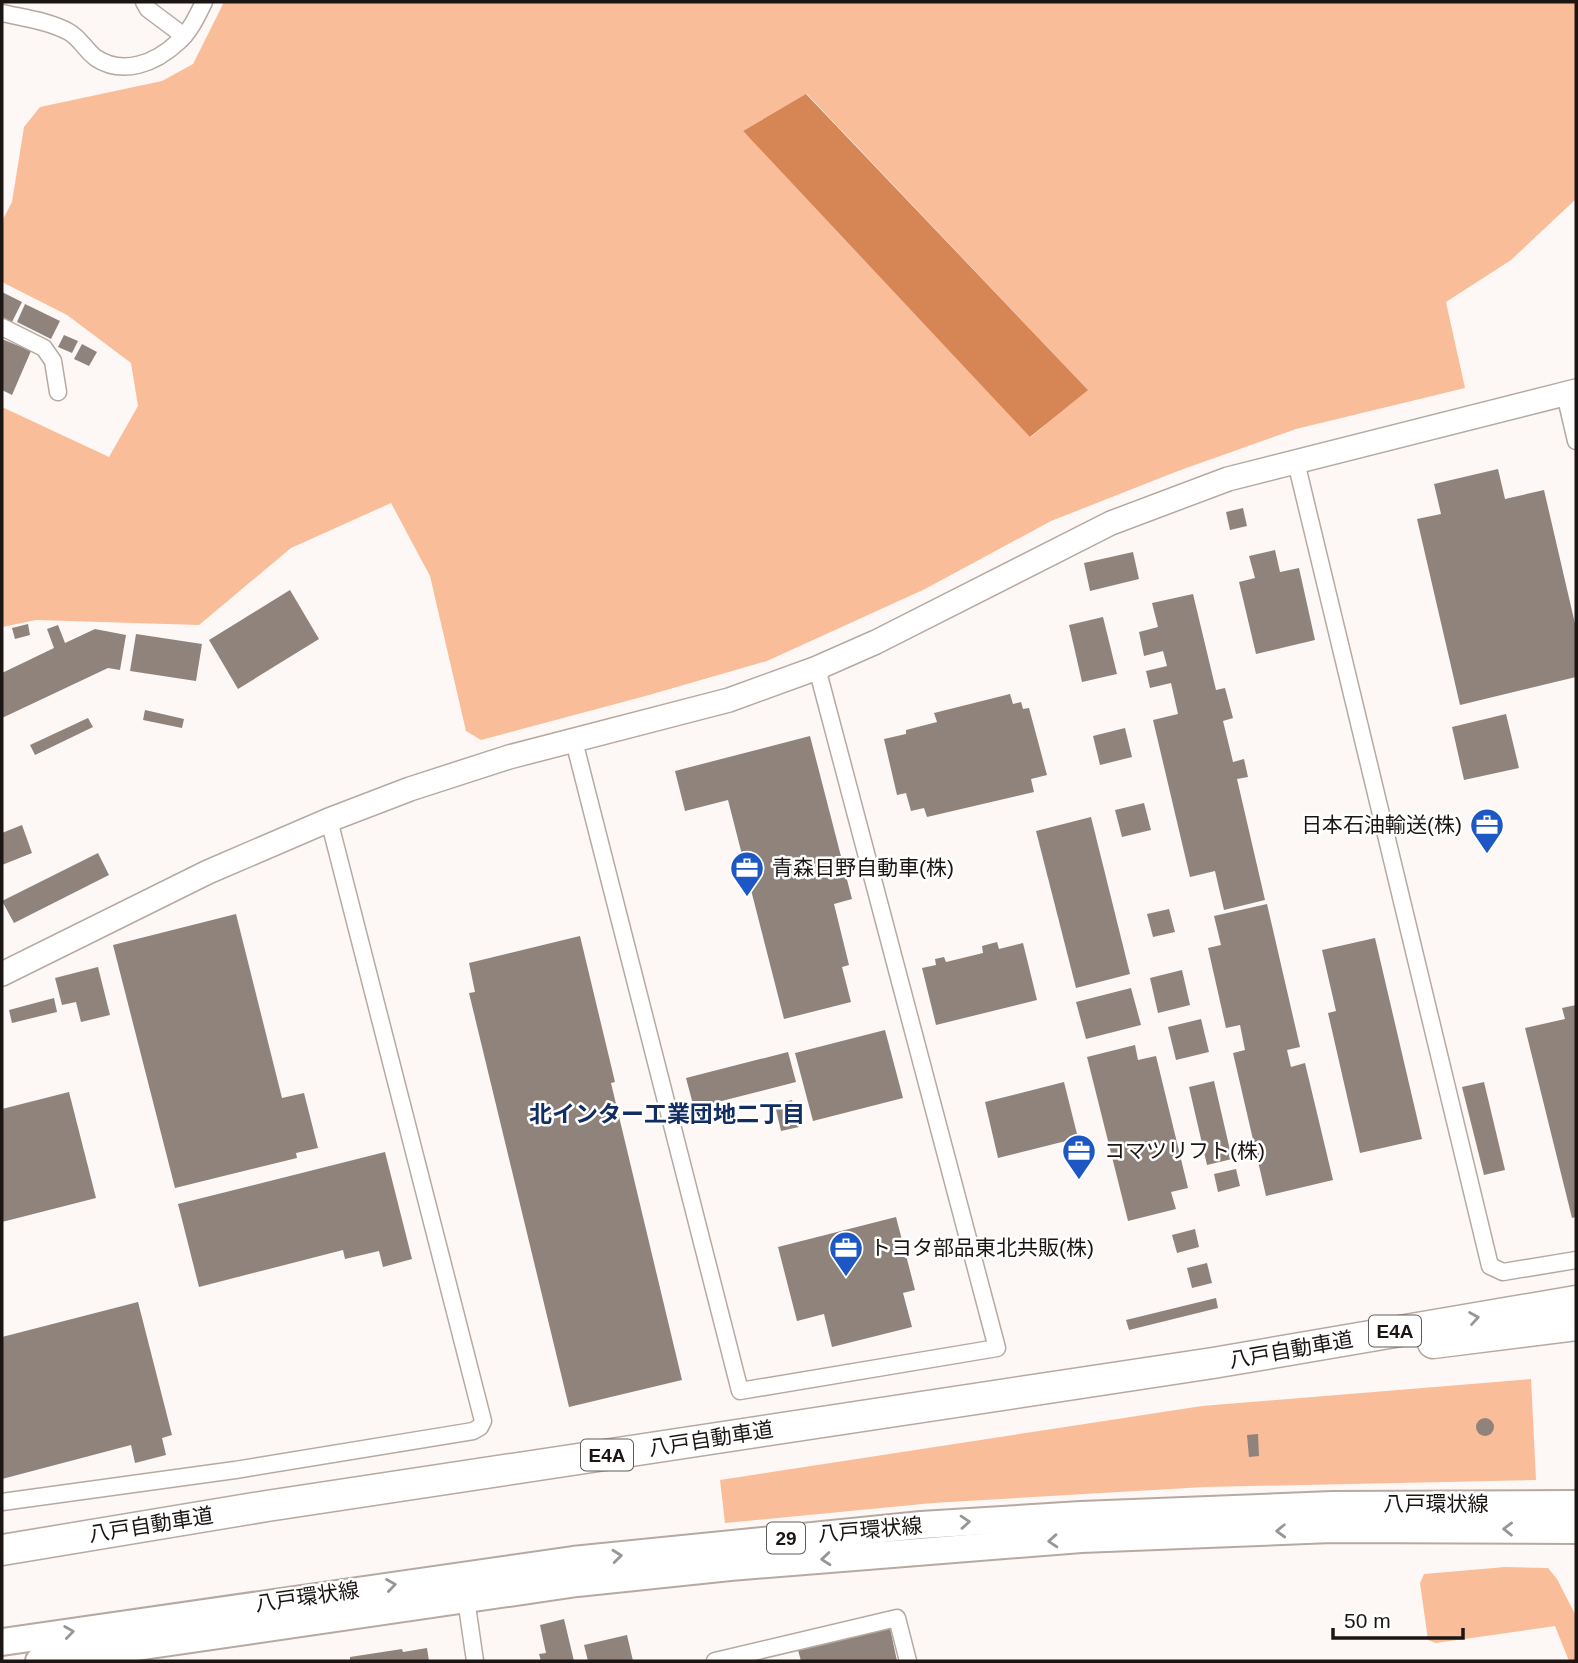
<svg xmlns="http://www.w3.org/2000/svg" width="1578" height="1663" font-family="Helvetica,'Noto Sans JP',sans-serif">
<rect width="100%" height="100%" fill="#fdf8f5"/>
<g fill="#fabd99" fill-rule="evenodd">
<path d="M 224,2 L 1576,2 L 1576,199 L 1511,260 L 1446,302 L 1465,388 L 1296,429 L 1178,471 L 1051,521 L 925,589 L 767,661 L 649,695 L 481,740 L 466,731 L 430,576 L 391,503 L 291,548 L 199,625 L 36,620 L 2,627 L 2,407 L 109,457 L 138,406 L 131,363 L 67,315 L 2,282 L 2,221 L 12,202 L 24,127 L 40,107 L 162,81 L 193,64 ZM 807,94 L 1087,389 L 1031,437 L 743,131 Z"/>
<path d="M 1531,1379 L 1536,1480 L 1205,1487 L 933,1503 L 725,1523 L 720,1480 L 1202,1406 Z"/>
<path d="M 1505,1567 L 1548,1568 L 1557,1579 L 1576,1616 L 1576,1661 L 1569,1661 L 1555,1626 L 1436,1643 L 1428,1640 L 1420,1583 L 1424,1574 Z"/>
</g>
<path fill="#d68655" d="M 806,94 L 1088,390 L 1030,437 L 743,131 Z"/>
<g fill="#8f837c">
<path d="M 2,292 L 22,302 L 12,322 L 2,317 Z"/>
<path d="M 25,304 L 60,321 L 51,339 L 17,322 Z"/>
<path d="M 64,335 L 78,341 L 72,353 L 58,347 Z"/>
<path d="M 2,339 L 31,351 L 12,395 L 2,390 Z"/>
<path d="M 82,344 L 97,352 L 89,366 L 74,359 Z"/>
<path d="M 1498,469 L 1505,499 L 1544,490 L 1576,628 L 1576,677 L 1460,705 L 1417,519 L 1441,514 L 1434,484 Z"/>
<path d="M 1243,508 L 1247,526 L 1230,530 L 1226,512 Z"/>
<path d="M 1275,550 L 1280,572 L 1299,568 L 1315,640 L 1256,654 L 1239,582 L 1255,578 L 1249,556 Z"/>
<path d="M 1133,552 L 1139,579 L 1090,591 L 1084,563 Z"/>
<path d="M 290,590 L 319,639 L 238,689 L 209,640 Z"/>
<path d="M 1193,594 L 1216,690 L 1225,688 L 1233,718 L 1223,721 L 1233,762 L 1244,759 L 1248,777 L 1237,779 L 1265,900 L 1224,910 L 1215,871 L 1190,877 L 1153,720 L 1178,714 L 1171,683 L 1150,688 L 1146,671 L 1167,666 L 1163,651 L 1144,656 L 1139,632 L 1158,627 L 1152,603 Z"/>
<path d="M 1103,617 L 1117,674 L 1082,682 L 1069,625 Z"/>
<path d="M 28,624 L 30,635 L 15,639 L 12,628 Z"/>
<path d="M 58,625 L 65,643 L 95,629 L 126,635 L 120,670 L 108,668 L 2,718 L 2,673 L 54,648 L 47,629 Z"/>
<path d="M 136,634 L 202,644 L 196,681 L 130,671 Z"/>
<path d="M 1010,694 L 1013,704 L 1021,702 L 1023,709 L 1029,708 L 1047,775 L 1031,779 L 1034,792 L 927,817 L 924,808 L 911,811 L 906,793 L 897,795 L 884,739 L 906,734 L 906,730 L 937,722 L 934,713 Z"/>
<path d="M 145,710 L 184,719 L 182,728 L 143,720 Z"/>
<path d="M 1506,714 L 1519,768 L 1464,780 L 1452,727 Z"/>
<path d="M 88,718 L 93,727 L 35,755 L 30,745 Z"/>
<path d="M 1125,728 L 1132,757 L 1100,765 L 1093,736 Z"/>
<path d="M 810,736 L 852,899 L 834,904 L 849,965 L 842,967 L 851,1002 L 784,1019 L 728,800 L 685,811 L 675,771 Z"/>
<path d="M 1144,803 L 1151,830 L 1122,837 L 1115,810 Z"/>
<path d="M 1091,817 L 1130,974 L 1076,988 L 1036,831 Z"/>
<path d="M 22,825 L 32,853 L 2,865 L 2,833 Z"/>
<path d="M 98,853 L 109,875 L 14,923 L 2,901 Z"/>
<path d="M 1267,904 L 1300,1047 L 1287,1050 L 1291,1067 L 1305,1063 L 1333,1180 L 1266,1196 L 1233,1053 L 1245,1050 L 1240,1025 L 1226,1028 L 1208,948 L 1221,945 L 1214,916 Z"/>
<path d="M 1169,909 L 1175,932 L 1153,937 L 1147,914 Z"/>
<path d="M 236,914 L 282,1098 L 304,1093 L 318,1148 L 296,1153 L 297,1158 L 175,1188 L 113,945 Z"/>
<path d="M 580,936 L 615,1082 L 611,1083 L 682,1380 L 569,1407 L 469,993 L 475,992 L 469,963 Z"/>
<path d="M 1375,938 L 1422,1139 L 1360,1153 L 1328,1013 L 1336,1011 L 1322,950 Z"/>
<path d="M 997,942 L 999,949 L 1023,943 L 1037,1000 L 936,1025 L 922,968 L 936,965 L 935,959 L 944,957 L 946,962 L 983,953 L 982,946 Z"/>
<path d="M 98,967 L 110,1015 L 81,1022 L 76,1002 L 62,1005 L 55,978 Z"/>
<path d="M 1182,970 L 1190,1005 L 1158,1013 L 1150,978 Z"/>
<path d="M 1131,988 L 1141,1025 L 1086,1039 L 1076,1002 Z"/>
<path d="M 54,998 L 57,1012 L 12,1023 L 9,1010 Z"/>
<path d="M 1576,1005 L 1576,1217 L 1572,1218 L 1525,1028 L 1565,1019 L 1562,1008 Z"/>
<path d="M 1201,1019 L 1209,1052 L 1176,1060 L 1168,1027 Z"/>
<path d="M 885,1030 L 903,1098 L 813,1121 L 795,1053 Z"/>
<path d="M 1135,1045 L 1138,1060 L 1156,1056 L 1188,1188 L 1171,1192 L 1176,1209 L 1128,1221 L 1087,1057 Z"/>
<path d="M 788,1052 L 796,1082 L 694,1108 L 686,1078 Z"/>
<path d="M 1214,1081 L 1232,1159 L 1207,1165 L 1189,1087 Z"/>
<path d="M 1064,1082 L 1078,1138 L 998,1158 L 985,1102 Z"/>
<path d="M 1484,1082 L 1505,1170 L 1484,1175 L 1462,1087 Z"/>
<path d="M 69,1092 L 96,1198 L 2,1222 L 2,1109 Z"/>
<path d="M 792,1100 L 799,1127 L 781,1131 L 775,1105 Z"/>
<path d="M 385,1152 L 412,1259 L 383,1267 L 379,1251 L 345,1259 L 343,1250 L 199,1287 L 178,1204 Z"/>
<path d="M 1236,1169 L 1240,1186 L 1218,1192 L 1214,1174 Z"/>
<path d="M 896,1217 L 915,1290 L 903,1293 L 912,1327 L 832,1347 L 824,1314 L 797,1321 L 778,1247 Z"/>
<path d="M 1195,1229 L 1199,1247 L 1177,1253 L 1172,1235 Z"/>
<path d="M 1207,1263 L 1212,1283 L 1192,1288 L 1187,1268 Z"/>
<path d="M 1216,1298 L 1218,1308 L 1129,1330 L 1126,1320 Z"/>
<path d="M 138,1302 L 172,1435 L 162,1438 L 166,1455 L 135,1463 L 131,1445 L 2,1479 L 2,1337 Z"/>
<circle cx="1485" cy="1427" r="9"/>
<path d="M 1258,1434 L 1259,1456 L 1249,1457 L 1247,1435 Z"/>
<path d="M 564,1619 L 574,1661 L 541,1661 L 539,1654 L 546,1653 L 540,1625 Z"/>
<path d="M 890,1628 L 897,1661 L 801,1661 L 798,1650 Z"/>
<path d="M 627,1635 L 633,1661 L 588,1661 L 584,1645 Z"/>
<path d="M 427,1648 L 429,1661 L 350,1661 L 350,1657 L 402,1649 L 403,1652 Z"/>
</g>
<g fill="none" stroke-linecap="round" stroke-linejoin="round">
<g stroke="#b6a9a2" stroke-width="19">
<g id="street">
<path d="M 144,2 L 148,9 L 184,36"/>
<path d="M 2,13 C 24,18 49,21 69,32 C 80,38 86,51 96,58 C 123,76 156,63 178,42 C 190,32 197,16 204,2"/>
<path d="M 2,327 L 44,348 L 53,361 L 58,392"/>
<path d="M 1565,394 L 1576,441"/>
<path d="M 1296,462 L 1490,1266 L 1503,1272 L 1576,1260"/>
<path d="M 574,741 L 740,1391 L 997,1348 L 817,668"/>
<path d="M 2,1502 L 235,1470 L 473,1431 L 480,1427 L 483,1421 L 329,820"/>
<path d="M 466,1599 L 475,1661"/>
<path d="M 715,1661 L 897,1618 L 908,1661"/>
</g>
</g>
<g stroke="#b6a9a2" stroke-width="26">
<path id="secondary" d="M 2,974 L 208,872 L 329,820 L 410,789 L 509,757 L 729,700 L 817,668 L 876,642 L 1111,523 L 1228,479 L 1576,391"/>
</g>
<g stroke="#b6a9a2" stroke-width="30">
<g id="primary">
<path d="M 2,1642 L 573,1560 L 921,1525 L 1081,1515 L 1332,1505 L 1576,1504"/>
<path d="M 39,1661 L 577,1583 L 730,1567 L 1081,1539 L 1332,1529 L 1576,1530"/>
</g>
</g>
<g stroke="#b6a9a2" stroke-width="33">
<g id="highway">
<path d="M 1433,1343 L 1576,1325"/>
<path d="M 2,1550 L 267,1506 L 1213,1363 L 1576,1301"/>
</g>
</g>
<use href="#street" stroke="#fff" stroke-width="16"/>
<use href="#secondary" stroke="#fff" stroke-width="23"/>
<use href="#primary" stroke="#fff" stroke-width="26"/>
<use href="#highway" stroke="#fff" stroke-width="30"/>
</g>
<defs><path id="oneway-chevron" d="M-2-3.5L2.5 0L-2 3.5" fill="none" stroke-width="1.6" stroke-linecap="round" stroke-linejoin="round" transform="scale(1.75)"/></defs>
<g stroke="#989695">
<use href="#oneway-chevron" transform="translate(1474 1318) rotate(-9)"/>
<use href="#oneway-chevron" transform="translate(965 1522) rotate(-4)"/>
<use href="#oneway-chevron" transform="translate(1508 1529) rotate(-179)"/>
<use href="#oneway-chevron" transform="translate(1281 1531) rotate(178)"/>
<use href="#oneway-chevron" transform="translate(1053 1541) rotate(176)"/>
<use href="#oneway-chevron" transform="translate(617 1556) rotate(-6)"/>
<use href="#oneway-chevron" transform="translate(826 1559) rotate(175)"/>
<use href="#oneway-chevron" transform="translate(391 1585) rotate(-8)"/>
<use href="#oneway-chevron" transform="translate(69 1632) rotate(-8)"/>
</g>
<defs>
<g id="office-pin" transform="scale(1.75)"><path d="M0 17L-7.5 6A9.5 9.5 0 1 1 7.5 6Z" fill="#1d57c3" stroke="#fff"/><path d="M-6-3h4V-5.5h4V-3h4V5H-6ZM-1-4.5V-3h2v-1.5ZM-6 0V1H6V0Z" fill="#fff"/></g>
</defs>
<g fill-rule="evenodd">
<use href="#office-pin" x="1487" y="825"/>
<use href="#office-pin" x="747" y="868"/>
<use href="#office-pin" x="1079" y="1151"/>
<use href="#office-pin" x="846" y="1248"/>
</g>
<g text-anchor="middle" stroke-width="5" stroke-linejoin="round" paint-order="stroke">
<g fill="#fff" stroke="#5f5c5a" stroke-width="2">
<rect x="1369" y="1315.5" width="52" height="31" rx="5"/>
<rect x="581" y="1439.5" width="52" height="31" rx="5"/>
<rect x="767" y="1522.5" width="38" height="31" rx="5"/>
</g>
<g font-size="19" font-weight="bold" fill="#1b1614">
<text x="1395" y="1338">E4A</text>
<text x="607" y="1462">E4A</text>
<text x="786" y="1545">29</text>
</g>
<g font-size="21" fill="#1b1614" stroke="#fff" text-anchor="start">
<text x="1462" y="832" text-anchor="end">日本石油輸送(株)</text>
<text x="772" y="875">青森日野自動車(株)</text>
<text x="1104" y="1158">コマツリフト(株)</text>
<text x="870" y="1255">トヨタ部品東北共販(株)</text>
</g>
<g font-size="21" fill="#1b1614" stroke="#fff">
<text transform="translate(1291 1350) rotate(-10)" y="7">八戸自動車道</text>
<text transform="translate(711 1439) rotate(-9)" y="7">八戸自動車道</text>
<text x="1436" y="1511">八戸環状線</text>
<text transform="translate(151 1525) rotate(-9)" y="7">八戸自動車道</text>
<text transform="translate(870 1530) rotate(-5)" y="7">八戸環状線</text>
<text transform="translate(307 1597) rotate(-8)" y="7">八戸環状線</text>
</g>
<g font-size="23" font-weight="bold" fill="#112d62" stroke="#fff">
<text x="667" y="1122">北インター工業団地二丁目</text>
</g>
</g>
<rect width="1578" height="1663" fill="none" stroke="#1b1614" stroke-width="7"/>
<path d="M1333 1628v10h130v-10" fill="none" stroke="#1b1614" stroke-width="3.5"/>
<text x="1344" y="1628" font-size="21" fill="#1b1614" stroke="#ffffff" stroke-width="5" paint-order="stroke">50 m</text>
</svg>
